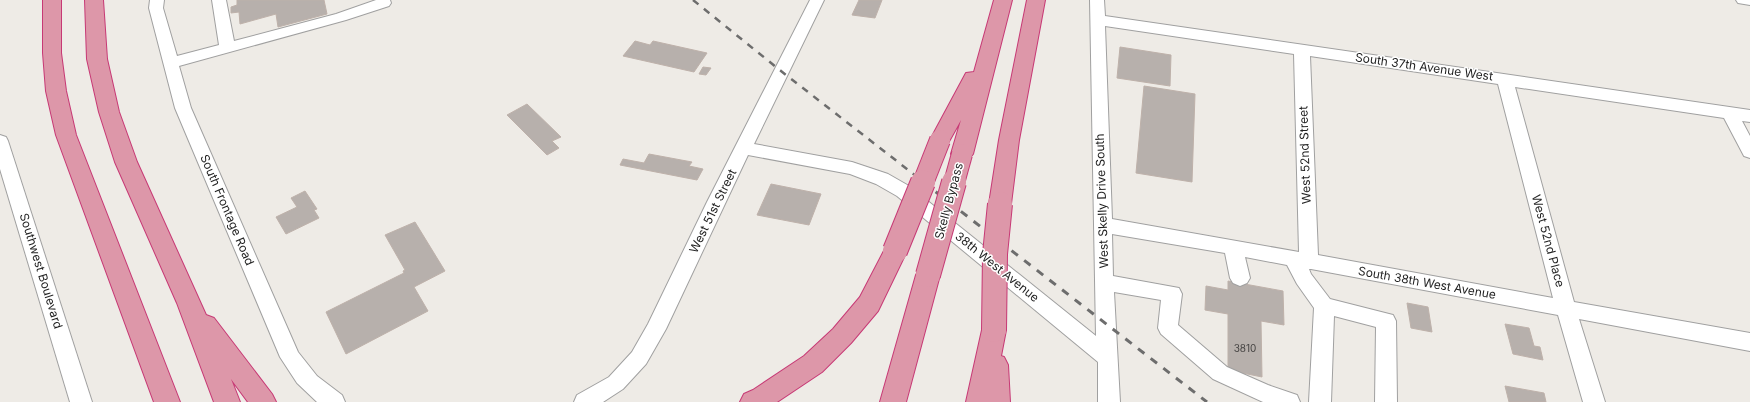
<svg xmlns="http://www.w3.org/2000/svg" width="1750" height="402" font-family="Inter,sans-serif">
<rect width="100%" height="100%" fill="#eeebe6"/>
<g fill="#b7b0ac" stroke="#beb1aa">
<path d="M 237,0 L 324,0 L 327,14 L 278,27 L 276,14 L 240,24 L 239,12 L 231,13 L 231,7 L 237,5 Z"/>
<path d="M 859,0 L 882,0 L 875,18 L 852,15 Z"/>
<path d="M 635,41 L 650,45 L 653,41 L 707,53 L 694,72 L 623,56 Z"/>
<path d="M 1120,47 L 1171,55 L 1170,86 L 1117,78 Z"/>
<path d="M 703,67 L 711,68 L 706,75 L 699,74 Z"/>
<path d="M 1144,86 L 1195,94 L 1192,182 L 1136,173 Z"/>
<path d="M 527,104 L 561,137 L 552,141 L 559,148 L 547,155 L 507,115 Z"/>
<path d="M 649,154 L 692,162 L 689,166 L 703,169 L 697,180 L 620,165 L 623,159 L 644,163 Z"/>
<path d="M 771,184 L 821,194 L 809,225 L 757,215 Z"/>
<path d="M 305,191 L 317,209 L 314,210 L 319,218 L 286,234 L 276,217 L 297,207 L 291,198 Z"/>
<path d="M 415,222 L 445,271 L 414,287 L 428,311 L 346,354 L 326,312 L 404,273 L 403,271 L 405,270 L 385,235 Z"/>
<path d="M 1228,281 L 1283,291 L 1284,325 L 1261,321 L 1262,377 L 1228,370 L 1228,314 L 1205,310 L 1206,286 L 1228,290 Z"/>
<path d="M 1407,303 L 1428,307 L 1432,332 L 1411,328 Z"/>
<path d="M 1505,324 L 1529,328 L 1534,346 L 1540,347 L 1543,360 L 1513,354 Z"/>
<path d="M 1505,386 L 1544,393 L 1546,402 L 1509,402 Z"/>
</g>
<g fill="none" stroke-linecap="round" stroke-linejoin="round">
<g stroke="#a0a0a0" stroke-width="2">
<g id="minor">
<path d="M 150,0 L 164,0 L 163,8 L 177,56 L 219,45 L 212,0 L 226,0 L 234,41 L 336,14 L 376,0 L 390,0 L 391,3 L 389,6 L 346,20 L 179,66 L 191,108 L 298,352 L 317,376 L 342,395 L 345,402 L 317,402 L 297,383 L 280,357 L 175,108 L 149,8 Z"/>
<path d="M 810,0 L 824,0 L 754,144 L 852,162 L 888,174 L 909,186 L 1096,336 L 1090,0 L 1104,0 L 1105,16 L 1750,110 L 1750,122 L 1742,121 L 1750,136 L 1750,158 L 1744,156 L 1724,118 L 1515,87 L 1574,302 L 1750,333 L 1750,351 L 1579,319 L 1605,402 L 1583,402 L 1558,315 L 1311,269 L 1309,269 L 1311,274 L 1330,299 L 1393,315 L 1396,321 L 1397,402 L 1375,402 L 1376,327 L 1334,316 L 1331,402 L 1309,402 L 1314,308 L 1297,284 L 1287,265 L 1245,257 L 1250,278 L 1247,283 L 1240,286 L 1233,283 L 1230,278 L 1225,253 L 1112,234 L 1113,276 L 1179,288 L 1182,294 L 1178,325 L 1227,367 L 1268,385 L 1297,395 L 1300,402 L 1263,402 L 1213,379 L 1161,334 L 1158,328 L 1161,300 L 1114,292 L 1120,402 L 1098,402 L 1098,362 L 897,196 L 876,184 L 850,174 L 748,155 L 666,329 L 646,364 L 623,389 L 603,402 L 574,402 L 577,395 L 609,377 L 632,352 L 648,324 L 707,202 ZM 1105,26 L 1294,54 L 1299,252 L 1112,219 ZM 1310,56 L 1498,84 L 1553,298 L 1318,255 Z"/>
<path d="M 1736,0 L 1750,0 L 1750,5 L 1738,3 Z"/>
<path d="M 0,135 L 6,137 L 8,141 L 92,402 L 70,402 L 0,169 Z"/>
</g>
</g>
<g stroke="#c73975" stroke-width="2">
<g id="highway">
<path d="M 43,0 L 61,0 L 61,53 L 66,91 L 76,135 L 180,402 L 154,402 L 56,135 L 46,91 L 43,53 Z"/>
<path d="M 85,0 L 103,0 L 107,59 L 119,112 L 137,162 L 206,315 L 214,318 L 272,394 L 276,402 L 248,402 L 231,379 L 240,402 L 214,402 L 177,303 L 115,162 L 99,112 L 87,59 Z"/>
<path d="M 994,0 L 1012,0 L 973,154 L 969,159 L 962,161 L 955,159 L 951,154 L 961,120 L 947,145 L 940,147 L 933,145 L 930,140 L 966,73 L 974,72 Z"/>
<path d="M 1027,0 L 1045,0 L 1019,140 L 1011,204 L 1008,210 L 1000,212 L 992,210 L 989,204 L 999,140 Z"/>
<path d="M 895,242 L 903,245 L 907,251 L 878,311 L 851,343 L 822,372 L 777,402 L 740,402 L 744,394 L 753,390 L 804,356 L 833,329 L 860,297 L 887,245 Z"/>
<path d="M 928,266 L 936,268 L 940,275 L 906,402 L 880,402 L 916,275 L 920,268 Z"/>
<path d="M 994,320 L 1003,323 L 1006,330 L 1001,356 L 1004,357 L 1008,365 L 1010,402 L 966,402 L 982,330 L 985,323 Z"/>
</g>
</g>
<use href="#minor" fill="#fff" fill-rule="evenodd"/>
<use href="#highway" fill="#dd97a9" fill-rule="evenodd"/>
<path stroke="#6d6d6d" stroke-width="2.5" stroke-dasharray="7 7" stroke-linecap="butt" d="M 693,0 L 781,71 L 925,183"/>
<path stroke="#6d6d6d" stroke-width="3" stroke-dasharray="8 8" stroke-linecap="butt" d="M 923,182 L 1207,402"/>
<g stroke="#c73975" stroke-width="22" stroke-linecap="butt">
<g id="highway-bridge-far1">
<path d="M 923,183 L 940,140"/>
<path d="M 954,183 L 962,154"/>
</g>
</g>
<g stroke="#c73975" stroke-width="26" stroke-linecap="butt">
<g id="highway-bridge">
<path d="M 895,251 L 923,182"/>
<path d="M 928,275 L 954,182"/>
<path d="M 994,330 L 995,254 L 1000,204"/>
</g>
</g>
<use href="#highway-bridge-far1" stroke="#dd97a9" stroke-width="20"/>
<use href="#highway-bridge" stroke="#dd97a9" stroke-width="24"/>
</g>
<g text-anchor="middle" stroke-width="3" stroke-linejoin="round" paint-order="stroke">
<g font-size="10" fill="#454342">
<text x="1245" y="352">3810</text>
</g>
<g font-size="12" fill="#1f1f1f" stroke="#fff">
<text transform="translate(1424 67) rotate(8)" y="4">South 37th Avenue West</text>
<text transform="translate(1305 155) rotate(-92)" y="4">West 52nd Street</text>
<text transform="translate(949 201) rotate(-75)" y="4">Skelly Bypass</text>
<text transform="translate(1102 201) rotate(-92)" y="4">West Skelly Drive South</text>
<text transform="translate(227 210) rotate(67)" y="4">South Frontage Road</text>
<text transform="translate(713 211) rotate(-64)" y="4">West 51st Street</text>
<text transform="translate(1548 241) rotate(75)" y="4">West 52nd Place</text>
<text transform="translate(997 267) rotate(39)" y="4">38th West Avenue</text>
<text transform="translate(41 271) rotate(73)" y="4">Southwest Boulevard</text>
<text transform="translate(1427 283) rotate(10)" y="4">South 38th West Avenue</text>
</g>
</g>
</svg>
